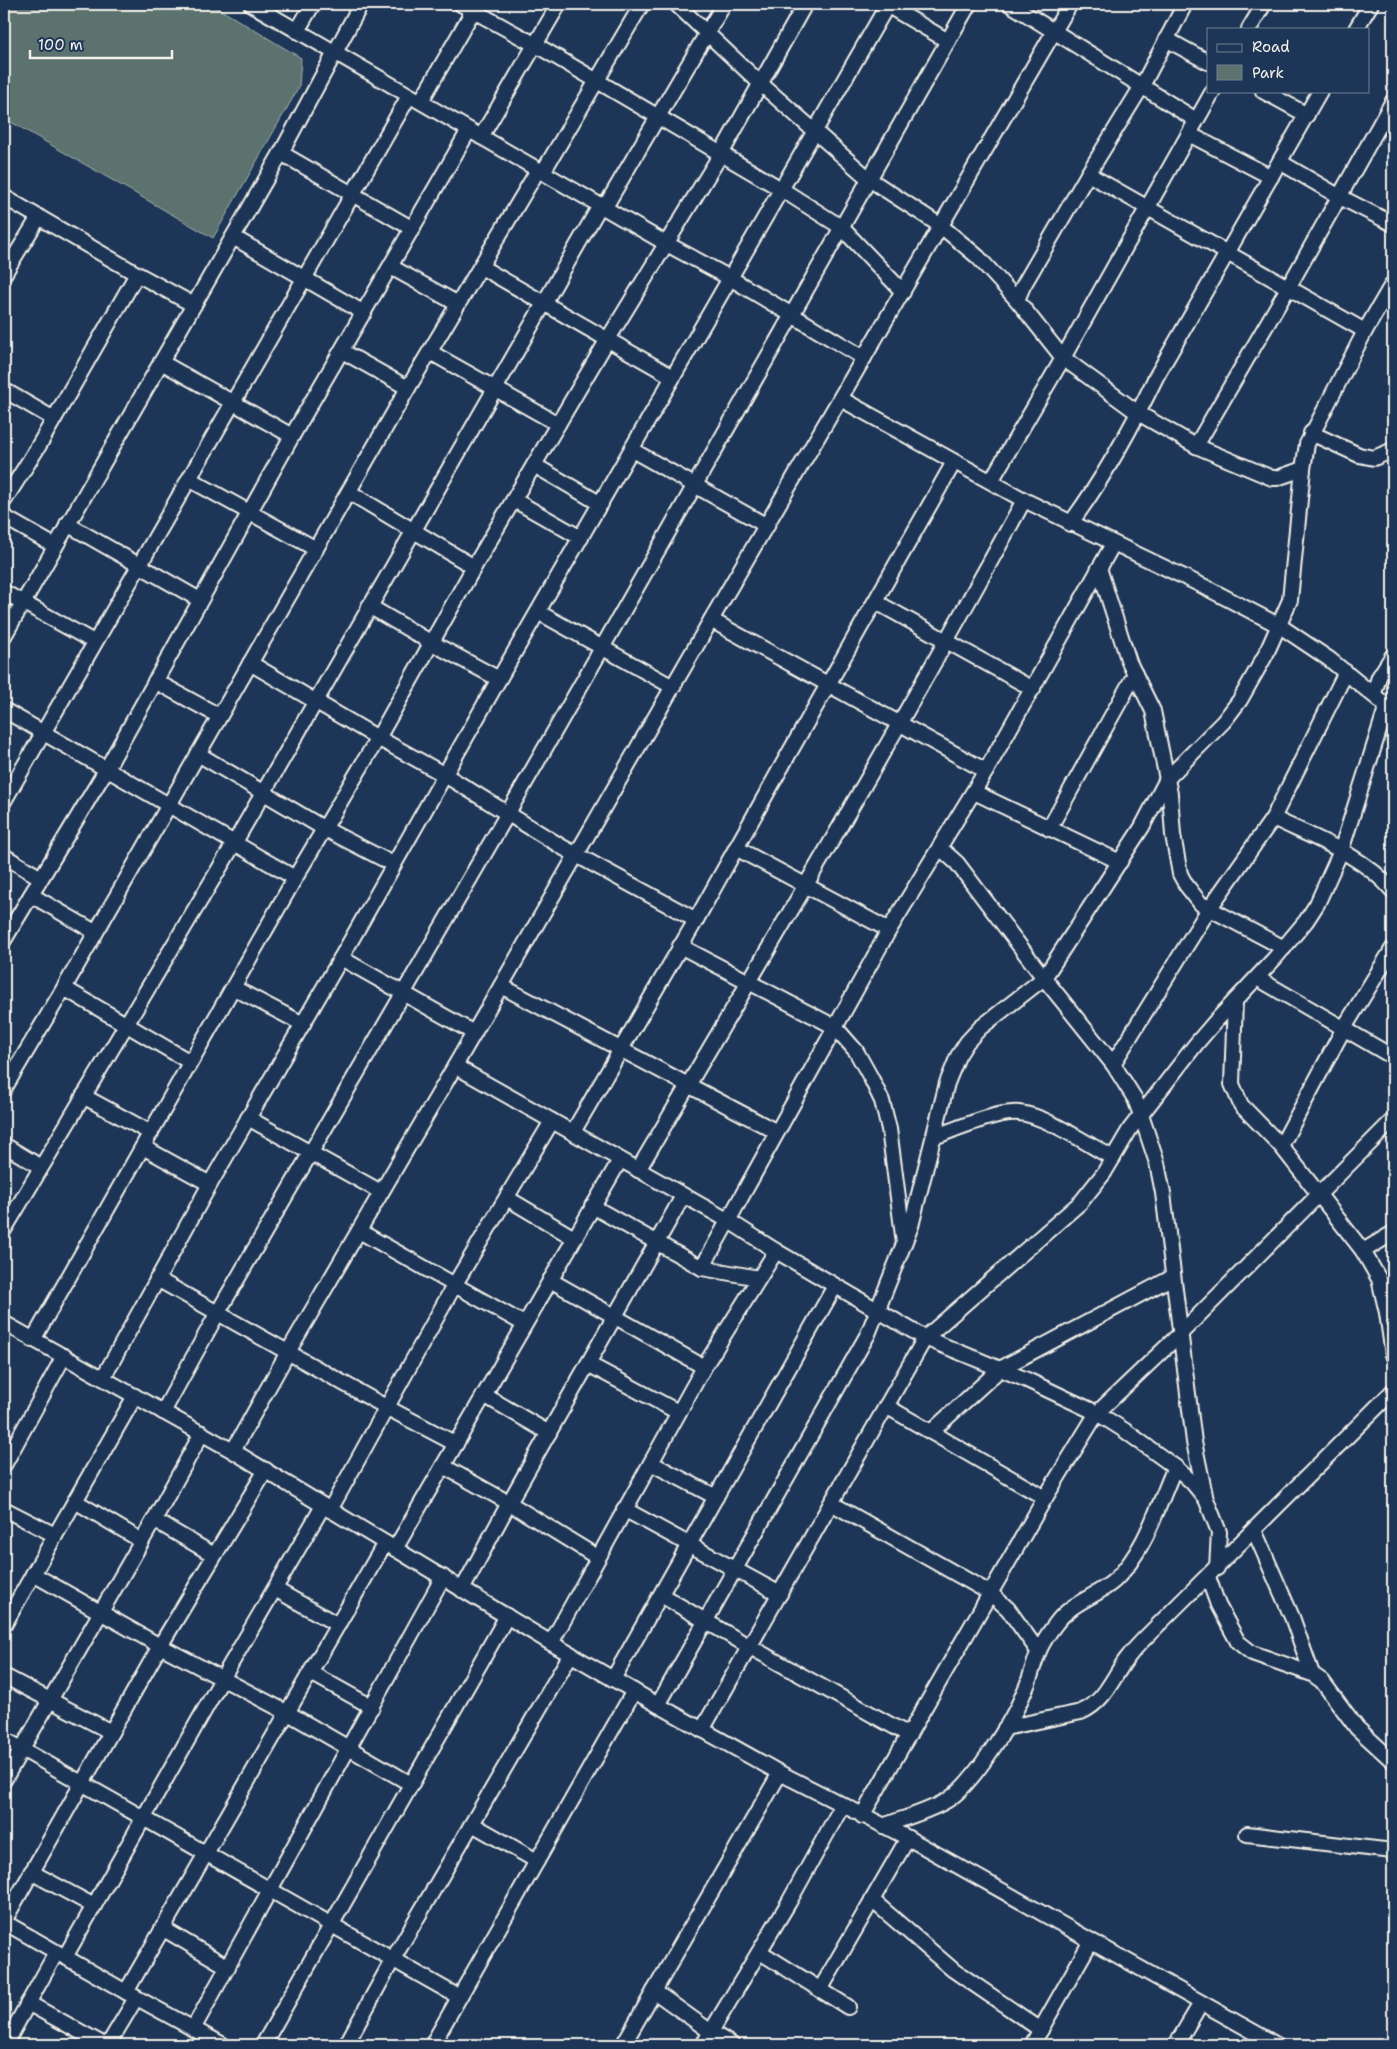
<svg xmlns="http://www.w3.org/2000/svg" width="1397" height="2049" font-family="'Shantell Sans',sans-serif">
<rect width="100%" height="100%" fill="#1d3557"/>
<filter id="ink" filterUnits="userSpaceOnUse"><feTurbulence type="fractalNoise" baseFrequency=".02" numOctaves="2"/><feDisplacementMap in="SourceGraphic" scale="10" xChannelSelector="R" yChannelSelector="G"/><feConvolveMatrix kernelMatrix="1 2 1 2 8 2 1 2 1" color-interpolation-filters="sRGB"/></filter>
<g filter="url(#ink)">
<path fill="#5b726e" stroke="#a8b2ab" d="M 4,4 L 211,4 L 301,58 L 299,87 L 213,238 L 4,118 Z"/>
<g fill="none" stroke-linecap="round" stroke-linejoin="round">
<g stroke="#f4f1e8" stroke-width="18">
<g id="minor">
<path d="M 251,4 L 667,244 L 730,278 L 864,358"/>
<path d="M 461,4 L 536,45 L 781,189 L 841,227 L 903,292"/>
<path d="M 676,4 L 761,84 L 869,179 L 941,226 L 978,257 L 1017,300 L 1063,358 L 1138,413 L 1196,446 L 1272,478 L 1277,478 L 1303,469"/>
<path d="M 885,4 L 948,41"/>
<path d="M 1010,4 L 1196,120"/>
<path d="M 1249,29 L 1264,4"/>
<path d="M 1356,29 L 1371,4"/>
<path d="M 297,31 L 313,4"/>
<path d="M 1166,39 L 1208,62"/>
<path d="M 1263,91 L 1307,115"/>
<path d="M 421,101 L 477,4"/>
<path d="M 1189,134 L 1271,177"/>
<path d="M 481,137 L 559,4"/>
<path d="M 281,153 L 413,229"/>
<path d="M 1280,162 L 1340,197 L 1393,224"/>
<path d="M 543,172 L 642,4"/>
<path d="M 1088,174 L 1365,331"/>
<path d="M 4,197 L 137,274 L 194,305"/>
<path d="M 605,207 L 724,4"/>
<path d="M 233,237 L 364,313"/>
<path d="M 391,267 L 458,304"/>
<path d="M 481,267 L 673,377"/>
<path d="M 4,274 L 39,217"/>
<path d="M 1017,300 L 1023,286 L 1088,174 L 1142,86 L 1185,4"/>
<path d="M 342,351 L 408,388"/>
<path d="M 430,352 L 558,424"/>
<path d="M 161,362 L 292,436"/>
<path d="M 4,390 L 54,419"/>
<path d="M 841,399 L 1024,500 L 1203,586 L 1280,626 L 1329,659 L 1393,711"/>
<path d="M 1311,433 L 1359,455 L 1374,458 L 1393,450"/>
<path d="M 1196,446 L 1288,288 L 1393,101"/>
<path d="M 632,450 L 767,526"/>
<path d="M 534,465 L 601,504"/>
<path d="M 189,479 L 316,549"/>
<path d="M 991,481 L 1063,358 L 1213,91"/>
<path d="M 349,492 L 474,567"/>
<path d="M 514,500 L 581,538"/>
<path d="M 4,501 L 38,447 L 137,274"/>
<path d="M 4,517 L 55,546"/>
<path d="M 67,524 L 200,600"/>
<path d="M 1070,524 C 1104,478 1132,427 1156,377 L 1320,91"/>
<path d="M 1099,568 L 1129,662 L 1153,711 L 1170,794 L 1173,835 L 1180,874 L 1186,885 L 1201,904 L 1284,948"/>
<path d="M 4,592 L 94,642"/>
<path d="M 876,602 L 1033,689"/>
<path d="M 369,606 L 432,643 L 499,679"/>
<path d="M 538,612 L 673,687"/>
<path d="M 711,620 L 986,771"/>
<path d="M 4,636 L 281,153 L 361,4"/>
<path d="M 250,663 L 378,738 L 445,775 L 562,847 L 696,920"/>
<path d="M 155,681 L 219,716"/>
<path d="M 1374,693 L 1379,677 L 1393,655"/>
<path d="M 4,710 L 295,878"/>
<path d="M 198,754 L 325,829 L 393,864"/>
<path d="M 974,792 L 1120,862"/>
<path d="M 4,801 L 409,96"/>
<path d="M 1273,818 C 1314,838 1363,855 1393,891"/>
<path d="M 1049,829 L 1135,674"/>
<path d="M 736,848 L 889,930"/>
<path d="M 940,848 L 957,863 L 1044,978 L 1113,1064 L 1135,1099 L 1141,1115 L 1157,1163 L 1163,1193 L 1194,1442 L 1205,1495"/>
<path d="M 4,856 L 41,878"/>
<path d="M 31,895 L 95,932"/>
<path d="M 4,940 L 106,770 L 292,436 L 469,130"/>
<path d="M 680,946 L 835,1027 L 856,1051 L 871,1078 L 882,1101 L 889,1129 L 904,1243"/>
<path d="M 341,958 L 474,1033"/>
<path d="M 1257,978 L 1393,1057"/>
<path d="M 501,986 L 777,1132"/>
<path d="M 64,988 L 190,1062"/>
<path d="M 234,988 L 303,1024"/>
<path d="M 1235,1001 L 1232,1084 L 1241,1105 L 1281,1146 L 1363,1251 L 1379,1279 L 1387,1313 L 1393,1355"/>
<path d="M 1113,1064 L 1209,909 L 1273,818 L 1346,672"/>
<path d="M 455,1066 L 729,1221 L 776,1251 L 925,1338 L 1027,1380 L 1097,1413 L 1124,1430 L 1175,1467 L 1192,1482 L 1206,1499 L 1219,1532 L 1217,1568"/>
<path d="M 4,1089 L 64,988 L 408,388 L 538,170"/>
<path d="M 83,1096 L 151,1133"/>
<path d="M 248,1118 L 381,1192"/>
<path d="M 573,1132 L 696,920 L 783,764 L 954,462"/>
<path d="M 934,1137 C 956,1129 997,1111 1019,1113 C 1045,1115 1089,1145 1113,1158"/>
<path d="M 4,1145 L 41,1167"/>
<path d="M 1281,1146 L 1344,1028 L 1393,948"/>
<path d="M 143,1147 L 210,1184"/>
<path d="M 638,1170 C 769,948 901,727 1024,500"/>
<path d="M 507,1198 L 574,1238"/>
<path d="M 592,1206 L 702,1268 L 759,1278"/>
<path d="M 4,1230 L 235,842 L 601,204"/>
<path d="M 359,1231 L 524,1324"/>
<path d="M 1363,1251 L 1393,1233"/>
<path d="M 702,1268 L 889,930 L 986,771 L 1113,544"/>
<path d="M 157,1279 L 386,1407 L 456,1444"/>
<path d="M 550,1280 L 704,1367"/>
<path d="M 4,1323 L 233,1451 L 551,1643 L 658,1705 L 780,1773 L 908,1838 L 1277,2045"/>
<path d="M 33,1340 L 295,878 L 378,738 L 474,567 L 608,339 L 721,154 L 805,4"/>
<path d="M 588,1364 L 678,1412"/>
<path d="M 103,1378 L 210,1184 L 341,958 L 499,679 L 888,4"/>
<path d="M 484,1395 L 549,1433"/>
<path d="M 886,1406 L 1045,1498"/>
<path d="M 163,1412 L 217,1314 L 508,813 L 969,4"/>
<path d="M 931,1432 L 1000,1369 L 1173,1277"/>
<path d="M 233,1451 L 288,1352 L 455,1066 L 711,620 L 1070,4"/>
<path d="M 651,1463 L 716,1497"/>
<path d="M 4,1465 L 64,1356"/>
<path d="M 443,1466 L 509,1503 L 597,1557"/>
<path d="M 75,1501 L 142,1541"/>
<path d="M 831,1503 L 990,1593 L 1008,1609 L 1038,1651"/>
<path d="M 4,1509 L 55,1535"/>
<path d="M 624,1509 L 780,1594"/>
<path d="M 330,1510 L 455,1284 L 552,1121"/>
<path d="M 154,1520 L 214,1555"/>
<path d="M 1254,1530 L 1292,1617 L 1312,1674"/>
<path d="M 395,1549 L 620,1160"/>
<path d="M 33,1574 L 160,1646 L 288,1713 L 411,1784"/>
<path d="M 1208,1577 L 1218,1605 L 1238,1642 L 1252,1653 L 1312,1674 L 1322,1681 L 1357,1728 L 1393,1761"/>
<path d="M 275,1589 L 338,1625"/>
<path d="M 462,1590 L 509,1503 L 683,1196"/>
<path d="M 661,1595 L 750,1647 L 909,1735"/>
<path d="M 4,1625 L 135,1396"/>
<path d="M 551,1643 L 704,1367 L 776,1251"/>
<path d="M 311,1673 L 372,1707"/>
<path d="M 4,1676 L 111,1732"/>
<path d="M 613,1679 L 835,1286"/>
<path d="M 658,1705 L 868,1334 L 911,1226 L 947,1083 L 958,1056 L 967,1042 L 980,1028 L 1044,978 L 1142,827 L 1167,779 L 1224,721 L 1240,700 L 1266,654 L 1290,600 L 1303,469 L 1307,444 L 1365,331 L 1393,283"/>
<path d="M 1005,1728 L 1081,1712 C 1104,1702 1111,1681 1125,1661 C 1130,1654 1136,1647 1143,1640 L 1393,1391"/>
<path d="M 702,1730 L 925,1338 L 1081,1202 L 1104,1173 L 1130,1129 L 1196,1044 L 1214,1023 L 1275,958 L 1306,921 L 1317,904 L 1341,851 L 1387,705"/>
<path d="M 4,1739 L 459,1997"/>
<path d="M 4,1780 L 154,1520 L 202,1433"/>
<path d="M 862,1816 L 1045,1498 L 1097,1413 L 1180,1334 L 1393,1120"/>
<path d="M 472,1824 L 537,1861"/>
<path d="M 883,1826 C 904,1818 927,1812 946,1801 C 973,1785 1013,1720 1025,1690 C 1031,1678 1033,1664 1039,1651 C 1043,1641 1050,1631 1057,1622 C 1072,1602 1096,1597 1115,1580 C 1146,1550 1158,1505 1175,1467"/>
<path d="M 1247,1834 L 1393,1851"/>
<path d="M 31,1872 L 94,1906"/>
<path d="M 872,1900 L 952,1969 L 1041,2030"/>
<path d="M 4,1921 L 160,1646 L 266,1470"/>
<path d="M 4,1922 L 126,1992 L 223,2045"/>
<path d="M 162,1928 L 228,1967"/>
<path d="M 760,1952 L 848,2007"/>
<path d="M 65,1957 L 222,1679 L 323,1506"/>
<path d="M 820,1990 L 908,1838"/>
<path d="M 654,1991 L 711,2032 L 732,2045"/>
<path d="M 126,1992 C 211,1842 299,1693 385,1543"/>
<path d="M 28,2003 L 104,2045"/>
<path d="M 193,2029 L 443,1577"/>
<path d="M 5,2045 L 56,1953"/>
<path d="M 108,2045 L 136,1998"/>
<path d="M 263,2045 L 507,1616"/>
<path d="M 346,2045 L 393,1959 L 571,1654"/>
<path d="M 432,2045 L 634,1691"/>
<path d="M 623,2045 L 780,1773"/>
<path d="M 703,2045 L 789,1902 L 842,1806"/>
<path d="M 1032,2045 L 1091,1941"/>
<path d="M 1176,2045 L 1201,2003"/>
</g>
</g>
<use href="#minor" stroke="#1d3557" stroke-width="14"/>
</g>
</g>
<rect width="1397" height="2049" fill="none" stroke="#1d3557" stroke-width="20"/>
<rect x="10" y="10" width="1377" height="2029" fill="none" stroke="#f4f1e8" stroke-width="2" filter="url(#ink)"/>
<rect x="1207" y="28" width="162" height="65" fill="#1d3557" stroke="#738091"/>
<rect x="1217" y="44" width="25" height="8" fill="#1d3557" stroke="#738091"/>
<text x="1252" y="52" font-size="15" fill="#f4f1e8">Road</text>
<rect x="1217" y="65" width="25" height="15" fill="#5b726e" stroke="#738091"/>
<text x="1252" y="78" font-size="15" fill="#f4f1e8">Park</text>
<path d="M30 50v8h142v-8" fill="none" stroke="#f4f1e8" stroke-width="2.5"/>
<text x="38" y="50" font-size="15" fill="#f4f1e8" stroke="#1d3557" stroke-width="4" paint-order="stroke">100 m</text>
</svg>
